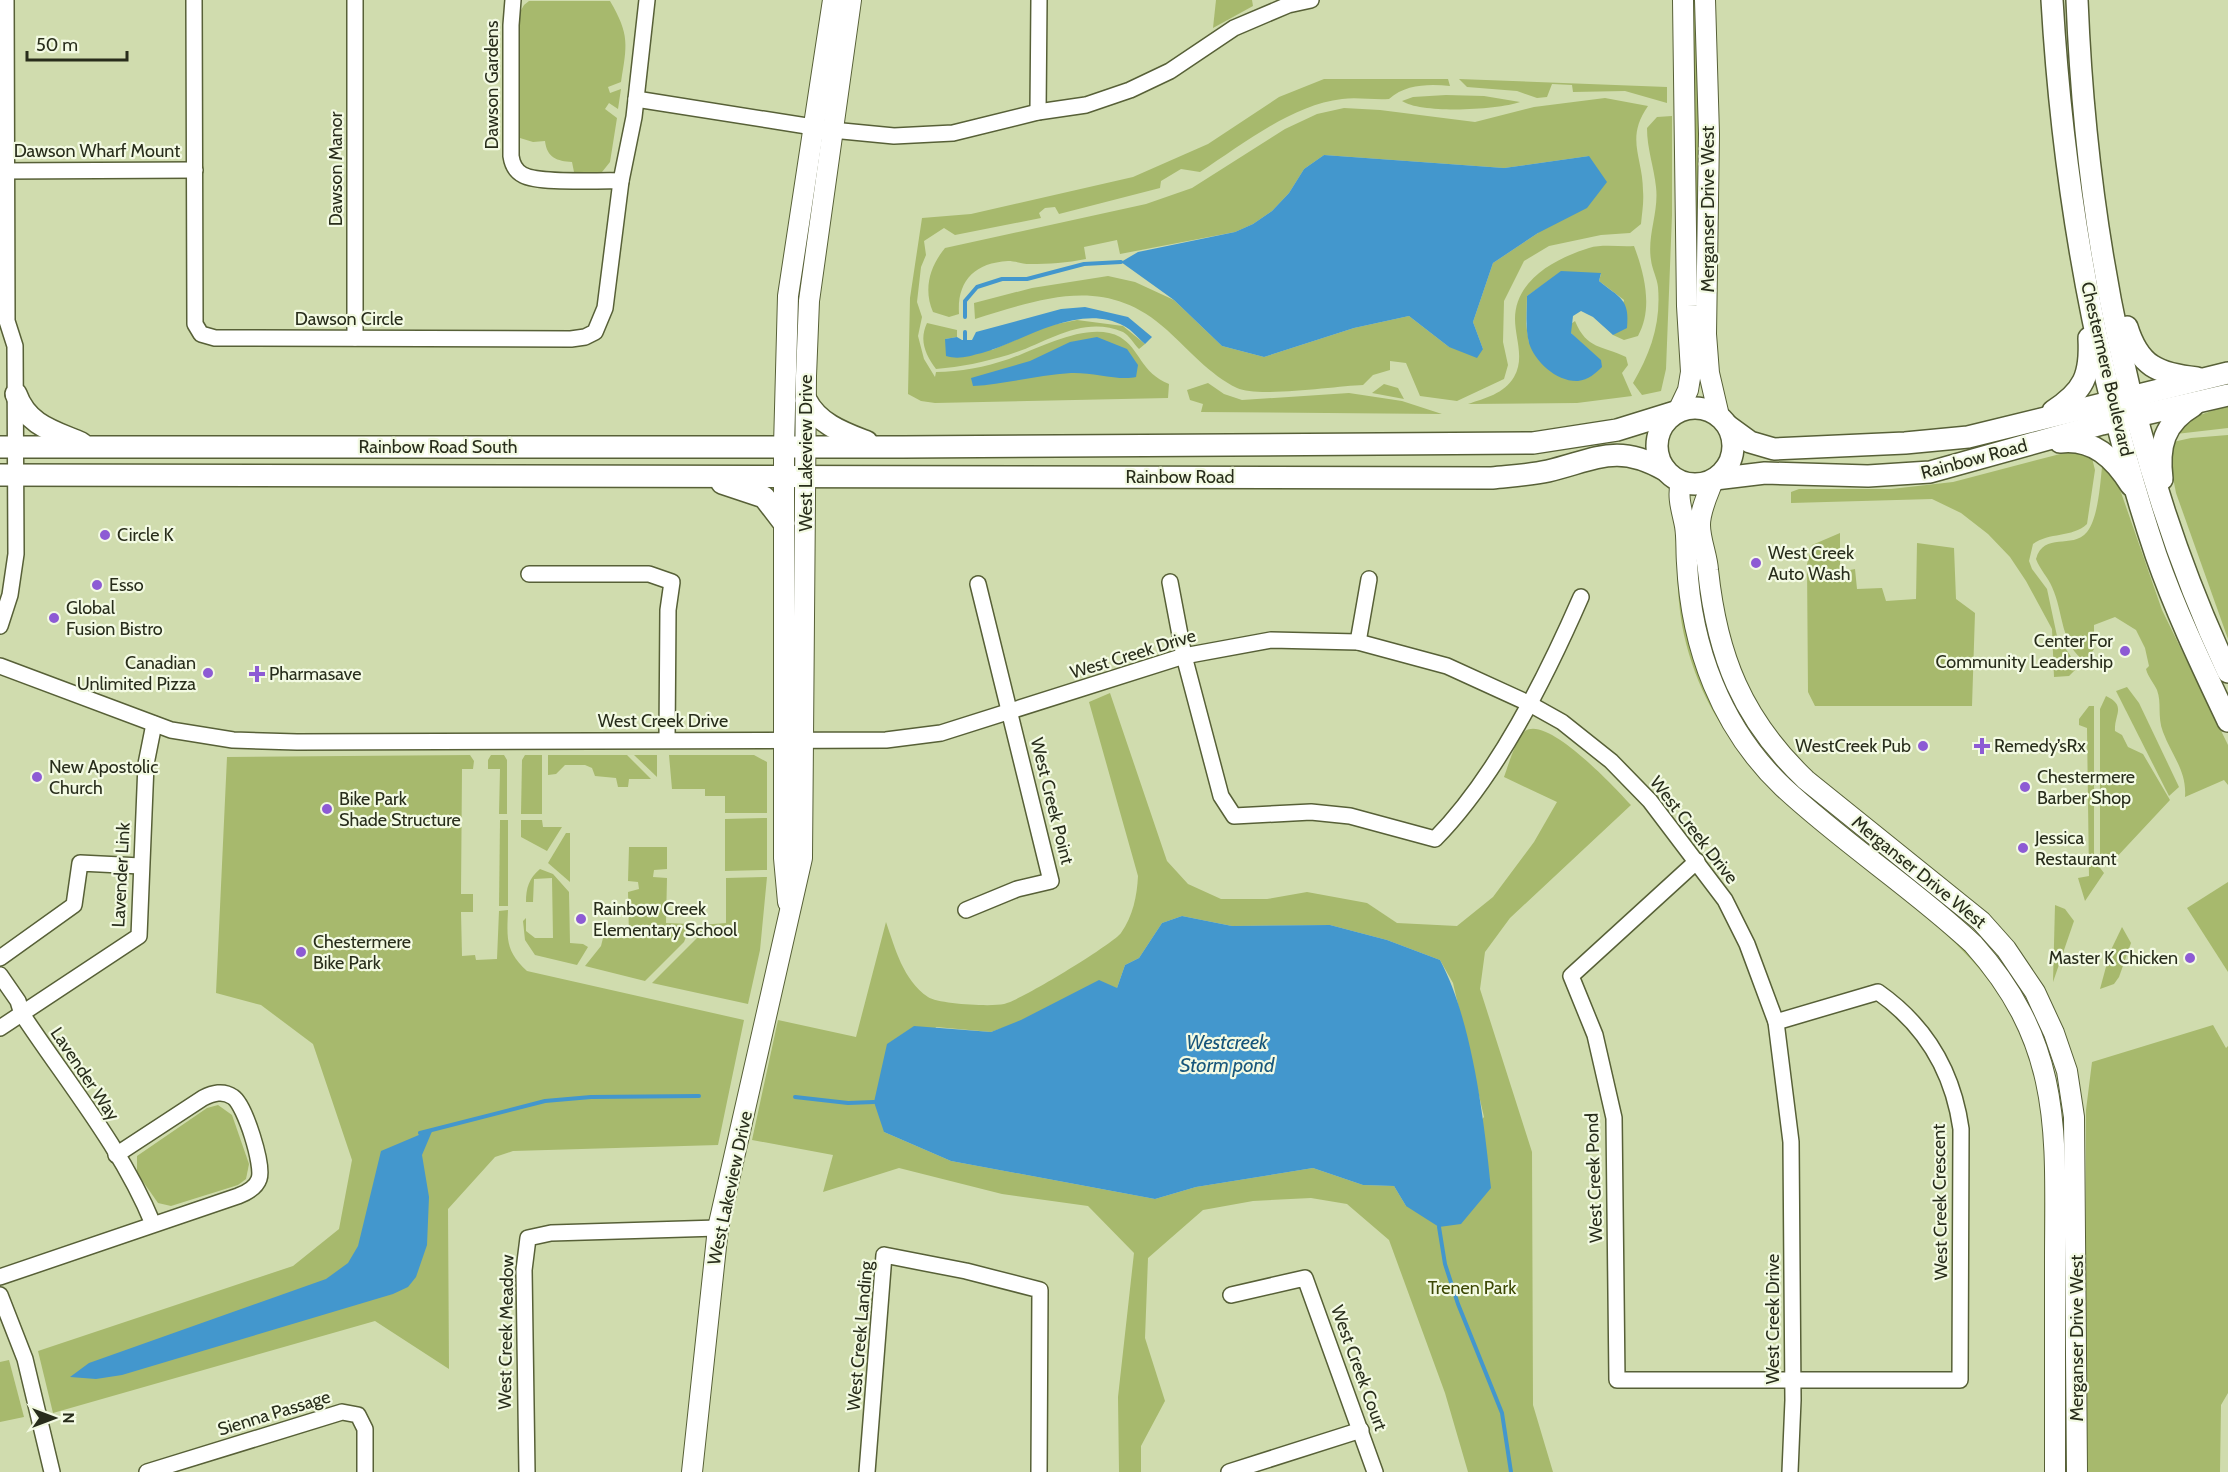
<svg xmlns="http://www.w3.org/2000/svg" width="2228" height="1472" font-family="Cabin,sans-serif">
<rect width="100%" height="100%" fill="#d0dcae"/>
<g fill="#a7b96d" fill-rule="evenodd">
<path d="M 1216,0 L 1252,0 L 1253,6 L 1213,28 Z"/>
<path d="M 1691,0 L 1697,0 L 1701,248 L 1696,248 L 1695,83 Z"/>
<path d="M 529,1 L 610,1 C 630,35 627,45 621,82 L 608,87 L 610,93 L 621,89 L 618,109 L 609,103 L 605,109 L 617,118 L 610,162 L 602,172 L 574,172 L 572,162 C 557,161 547,158 545,141 L 533,142 L 520,138 L 520,12 L 524,5 Z"/>
<path d="M 1324,79 L 1448,79 L 1450,86 C 1429,84 1406,84 1389,99 C 1373,100 1357,97 1342,99 C 1291,105 1242,145 1200,172 L 1181,169 L 1161,181 L 1160,188 L 1059,214 L 1055,207 L 1045,208 L 1039,213 L 1041,218 L 955,235 L 944,228 L 924,241 L 926,255 L 921,267 L 917,302 L 922,317 L 918,336 L 924,359 L 935,377 L 936,372 C 960,372 985,367 1009,359 C 1038,349 1089,320 1120,337 C 1140,349 1141,373 1169,384 L 1168,398 L 935,403 L 921,401 L 908,394 L 910,298 L 922,218 L 971,214 L 1133,177 L 1208,144 L 1279,97 Z"/>
<path d="M 1459,79 L 1667,87 L 1667,103 L 1625,91 L 1573,92 L 1572,85 L 1552,84 L 1547,97 L 1537,98 L 1517,91 L 1467,87 Z"/>
<path d="M 1446,95 L 1484,96 L 1520,102 C 1498,110 1421,114 1402,101 L 1413,97 Z"/>
<path d="M 1605,98 L 1648,106 C 1625,139 1643,157 1643,191 C 1644,202 1642,213 1641,224 L 1630,233 L 1601,235 L 1549,246 L 1524,261 L 1504,301 L 1503,342 L 1508,365 L 1504,379 L 1457,401 L 1420,396 L 1406,363 L 1390,361 L 1390,370 L 1373,375 L 1363,385 C 1336,386 1258,398 1237,388 C 1210,375 1188,349 1167,330 C 1106,274 1044,298 975,319 L 974,303 L 1032,288 L 1108,276 L 1135,282 L 1174,300 L 1222,346 L 1264,357 L 1354,328 L 1409,316 L 1449,347 L 1483,349 L 1473,322 L 1493,263 L 1538,233 L 1589,156 L 1504,168 L 1324,155 L 1304,169 L 1289,193 L 1272,211 L 1253,224 L 1235,232 L 1120,254 L 1117,240 L 1084,247 L 1086,259 C 1067,263 1049,264 1030,264 C 1023,264 1015,261 1008,261 C 974,263 957,281 959,314 L 949,317 L 933,312 C 923,289 930,266 945,248 L 1146,204 L 1192,188 L 1285,129 L 1317,114 L 1344,108 L 1380,110 L 1475,122 L 1534,107 Z"/>
<path d="M 1672,116 L 1672,215 L 1666,369 L 1661,391 L 1642,395 L 1633,383 C 1651,352 1661,323 1658,287 C 1657,278 1652,269 1651,260 C 1647,235 1659,212 1656,187 C 1654,167 1647,149 1647,128 L 1657,117 Z"/>
<path d="M 1634,246 C 1645,275 1653,309 1638,336 L 1624,340 L 1613,335 L 1616,331 L 1624,300 L 1599,281 L 1601,274 L 1540,287 L 1527,296 L 1526,324 L 1529,343 L 1583,346 L 1571,333 L 1571,324 L 1575,321 C 1587,350 1602,345 1626,357 L 1628,365 L 1622,373 L 1632,396 L 1577,403 L 1468,404 C 1485,398 1504,394 1514,377 C 1525,358 1515,338 1515,319 C 1515,279 1557,258 1589,248 C 1602,244 1620,247 1634,246 Z"/>
<path d="M 1077,320 L 1123,326 L 1145,344 L 1139,349 C 1134,344 1129,335 1123,332 C 1082,314 1045,344 1008,355 C 984,362 961,367 936,369 C 925,354 919,340 927,323 L 957,330 L 957,337 L 945,339 L 992,350 L 1047,326 Z"/>
<path d="M 1208,383 L 1224,394 L 1242,400 L 1349,393 L 1402,401 L 1442,414 L 1201,412 L 1203,404 L 1190,400 L 1187,390 Z"/>
<path d="M 1384,384 L 1398,388 L 1404,399 L 1372,393 Z"/>
<path d="M 2228,405 L 2228,428 L 2176,434 L 2189,419 Z"/>
<path d="M 2228,435 L 2228,639 L 2176,493 L 2170,462 L 2173,442 L 2191,438 Z"/>
<path d="M 2064,453 L 2081,453 L 2092,458 L 2095,470 L 2087,524 C 2072,538 2049,532 2033,544 L 2029,561 L 2032,569 L 2047,589 L 2057,636 L 2078,667 L 2069,676 L 2054,677 L 2052,629 L 2026,581 L 2010,557 L 1988,534 L 1961,513 L 1932,499 L 1791,503 L 1791,492 L 1799,489 L 1891,489 L 1953,482 Z"/>
<path d="M 2099,459 L 2116,478 L 2162,610 L 2228,745 L 2228,785 L 2224,780 L 2185,797 C 2187,771 2172,756 2163,732 C 2157,716 2162,703 2157,690 C 2154,683 2148,677 2146,669 L 2149,666 L 2145,648 L 2136,630 L 2115,617 L 2094,625 L 2094,649 L 2086,662 C 2060,645 2064,613 2052,587 C 2048,577 2040,570 2036,559 C 2044,531 2072,550 2087,532 C 2098,518 2100,486 2102,467 Z"/>
<path d="M 1677,524 C 1681,545 1678,566 1680,587 C 1684,635 1700,684 1724,724 C 1786,825 1898,873 1976,958 C 2017,1003 2039,1063 2046,1122 L 2047,1472 L 2045,1472 L 2044,1444 C 2046,1377 2045,1310 2044,1242 C 2044,1172 2052,1099 2021,1033 C 1993,974 1949,934 1899,895 C 1807,821 1712,758 1684,635 C 1676,598 1677,561 1677,524 Z"/>
<path d="M 1840,533 L 1840,572 L 1855,569 L 1857,589 L 1882,588 L 1886,601 L 1916,599 L 1917,543 L 1954,548 L 1956,599 L 1975,613 L 1972,706 L 1815,706 L 1808,692 L 1807,564 L 1812,545 Z"/>
<path d="M 2127,687 L 2139,703 L 2179,787 L 2169,796 L 2116,691 Z"/>
<path d="M 1110,693 L 1167,861 L 1188,884 L 1221,899 L 1267,899 L 1307,892 L 1367,903 L 1397,923 L 1457,926 L 1493,897 L 1534,842 L 1557,802 L 1504,777 C 1508,766 1517,736 1525,731 C 1548,715 1615,788 1631,805 L 1510,918 L 1485,952 L 1480,989 L 1532,1152 L 1533,1405 L 1553,1472 L 1468,1472 L 1445,1393 L 1389,1240 L 1347,1204 L 1311,1198 L 1253,1201 L 1203,1210 L 1148,1258 L 1145,1338 L 1165,1401 L 1141,1446 L 1141,1472 L 1119,1472 L 1118,1397 L 1134,1253 L 1088,1206 L 1002,1194 L 899,1168 L 823,1192 L 833,1155 L 752,1140 L 778,1020 L 856,1037 L 886,922 C 895,948 903,980 928,997 C 938,1004 991,1007 1004,1004 C 1018,1002 1113,944 1121,933 C 1133,916 1137,896 1138,876 L 1089,702 ZM 1182,916 L 1232,926 L 1330,925 L 1387,940 L 1440,960 L 1453,983 L 1484,1117 L 1406,1206 L 1394,1186 L 1363,1185 L 1313,1168 L 1196,1187 L 1155,1199 L 951,1161 L 884,1132 L 936,1027 L 991,1032 L 1117,988 L 1125,965 L 1139,958 L 1162,923 Z"/>
<path d="M 2106,696 C 2127,706 2114,714 2115,731 L 2122,735 L 2128,747 L 2143,754 L 2170,800 L 2113,861 L 2100,857 L 2100,709 Z"/>
<path d="M 2089,706 L 2094,706 L 2094,860 L 2104,873 L 2085,901 L 2078,878 L 2089,876 L 2087,728 L 2079,725 L 2079,719 Z"/>
<path d="M 470,755 L 474,761 L 473,769 L 462,769 L 461,894 L 473,894 L 473,912 L 461,912 L 462,956 L 475,955 L 476,960 L 497,959 L 499,911 L 508,910 C 507,938 505,951 527,971 L 744,1020 L 718,1145 L 513,1151 L 495,1157 L 448,1209 L 449,1369 L 375,1321 L 53,1413 L 38,1351 L 293,1266 L 339,1229 L 352,1160 L 313,1044 L 261,1005 L 216,993 L 227,757 Z"/>
<path d="M 491,755 L 504,755 L 507,760 L 507,814 L 499,814 L 500,769 L 488,769 L 488,760 Z"/>
<path d="M 525,755 L 542,755 L 542,814 L 521,814 L 522,760 Z"/>
<path d="M 548,755 L 627,755 L 651,779 L 629,779 L 628,787 L 618,787 L 616,778 L 595,776 L 592,768 L 585,765 L 565,765 L 556,774 L 548,775 Z"/>
<path d="M 634,755 L 657,755 L 657,777 Z"/>
<path d="M 669,755 L 754,755 L 767,762 L 767,813 L 725,813 L 725,796 L 705,796 L 705,789 L 672,789 Z"/>
<path d="M 767,818 L 767,870 L 725,871 L 725,819 Z"/>
<path d="M 500,820 L 508,820 L 508,906 L 499,906 Z"/>
<path d="M 521,820 L 542,820 L 543,827 L 562,827 L 547,851 L 521,837 Z"/>
<path d="M 566,833 L 570,833 L 570,882 L 548,863 Z"/>
<path d="M 629,847 L 667,847 L 667,869 L 654,870 L 653,877 L 667,878 L 666,923 L 691,924 L 684,942 L 645,981 L 585,966 L 601,946 L 603,938 L 629,938 L 628,892 L 639,889 L 638,882 L 628,881 Z"/>
<path d="M 540,869 L 553,874 L 569,892 L 570,943 L 583,944 L 588,947 L 577,965 L 535,955 L 525,940 L 523,921 L 526,918 L 526,931 L 535,938 L 553,938 L 552,878 L 534,879 L 533,902 L 526,902 C 526,888 529,878 540,869 Z"/>
<path d="M 767,877 L 760,950 L 748,1004 L 652,983 L 699,936 L 700,925 L 726,923 L 726,878 Z"/>
<path d="M 2228,882 L 2228,972 L 2187,908 Z"/>
<path d="M 2055,905 L 2065,909 L 2074,921 L 2053,982 Z"/>
<path d="M 2122,927 L 2131,943 L 2119,977 L 2114,984 L 2100,989 L 2110,952 Z"/>
<path d="M 2213,1025 L 2226,1048 L 2228,1046 L 2228,1393 L 2221,1405 L 2220,1472 L 2086,1472 L 2086,1110 L 2092,1062 Z"/>
<path d="M 218,1105 L 232,1115 L 249,1164 L 246,1179 L 238,1185 L 171,1206 L 158,1203 L 137,1173 L 137,1156 L 207,1108 Z"/>
<path d="M 9,1360 L 24,1417 L 0,1422 L 0,1362 Z"/>
</g>
<g fill="#4397cd">
<path d="M 1324,155 L 1504,168 L 1589,156 L 1607,182 L 1587,208 L 1538,233 L 1493,263 L 1473,322 L 1483,349 L 1477,358 L 1449,347 L 1409,316 L 1354,328 L 1264,357 L 1222,346 L 1174,300 L 1121,262 L 1138,252 L 1235,232 L 1253,224 L 1272,211 L 1289,193 L 1304,169 Z"/>
<path d="M 1561,271 L 1601,273 L 1599,281 C 1620,298 1630,299 1627,328 L 1613,335 L 1593,317 L 1581,311 L 1573,316 L 1571,333 L 1601,360 L 1602,367 C 1596,373 1588,380 1578,381 C 1557,382 1535,362 1529,343 C 1525,327 1527,311 1527,296 Z"/>
<path d="M 1085,307 L 1128,317 L 1152,337 L 1145,344 C 1139,339 1132,330 1124,326 C 1079,302 1024,341 982,353 C 969,356 959,360 946,356 L 945,339 L 957,337 L 962,340 L 972,340 L 976,332 L 1061,309 Z"/>
<path d="M 1097,337 L 1127,349 L 1138,365 L 1136,377 C 1119,381 1092,372 1071,373 C 1038,375 1006,384 973,386 L 971,378 L 1030,361 L 1070,342 Z"/>
<path d="M 1182,916 L 1232,926 L 1330,925 L 1387,940 L 1440,960 C 1472,1020 1484,1119 1491,1188 L 1461,1224 L 1439,1227 L 1406,1206 L 1394,1186 L 1363,1185 L 1313,1168 L 1196,1187 L 1155,1199 L 951,1161 L 884,1132 L 874,1102 L 887,1044 L 914,1026 L 991,1032 L 1021,1020 L 1099,980 L 1117,988 L 1125,965 L 1139,958 L 1162,923 Z"/>
<path d="M 433,1129 L 422,1155 L 429,1197 L 427,1245 L 416,1277 L 408,1287 L 393,1294 L 122,1375 L 96,1379 L 70,1377 L 89,1363 L 326,1279 L 348,1263 L 358,1246 L 381,1151 Z"/>
</g>
<g fill="none" stroke-linecap="round" stroke-linejoin="round">
<g stroke="#4397cd" stroke-width="4">
<path d="M 965,317 L 965,301 L 977,287 L 1002,279 L 1027,279 L 1084,264 L 1121,262"/>
<path d="M 965,332 L 965,340"/>
<path d="M 795,1097 L 848,1103 L 874,1102"/>
<path d="M 420,1133 L 545,1101 L 591,1097 L 699,1096"/>
<path d="M 1439,1227 L 1445,1264 L 1458,1304 L 1502,1413 L 1511,1472"/>
</g>
<g stroke="#576037" stroke-width="18">
<g id="minor">
<path d="M 194,0 L 195,324 L 201,334 L 215,338 L 571,339 L 585,337 L 595,332 L 605,308 L 621,181 L 634,117 L 647,0"/>
<path d="M 355,0 L 355,338"/>
<path d="M 513,0 L 511,25 L 511,156 C 512,163 515,171 523,175 C 540,184 599,180 621,181"/>
<path d="M 636,99 L 832,130 L 894,136 L 953,133 L 1038,112 L 1086,105 L 1130,90 L 1170,71 L 1234,28 L 1288,5 L 1311,0"/>
<path d="M 1038,112 L 1039,0"/>
<path d="M 0,171 L 195,170"/>
<path d="M 529,574 L 649,574 L 672,582 L 668,610 L 667,740"/>
<path d="M 1170,582 L 1184,656 L 1221,796 L 1234,816 L 1311,812 L 1350,816 L 1435,839 C 1497,776 1546,677 1581,597"/>
<path d="M 0,626 L 10,595 L 16,554 L 15,346 L 7,321 L 6,0"/>
<path d="M 1358,642 L 1369,579"/>
<path d="M 0,666 L 171,730 L 233,740 L 297,742 L 886,740 L 941,733 L 1184,656 L 1271,640 L 1358,642 L 1447,666 L 1528,703 L 1562,722 L 1611,761 L 1650,801 L 1725,900 L 1747,944 L 1776,1022 L 1791,1142 L 1793,1400 L 1790,1472"/>
<path d="M 1697,861 L 1571,976 L 1595,1035 L 1614,1118 L 1617,1380 L 1960,1380 L 1961,1129 C 1953,1072 1925,1025 1878,992 L 1776,1022"/>
<path d="M 966,910 L 1017,889 L 1051,881 L 978,584"/>
<path d="M 0,958 L 74,905 L 80,863 L 141,866"/>
<path d="M 0,975 L 18,1001 L 22,1014 C 67,1082 122,1148 153,1224"/>
<path d="M 0,1028 L 139,936 L 146,764 L 154,724"/>
<path d="M 0,1277 L 238,1196 C 246,1193 256,1188 259,1179 C 264,1166 245,1105 233,1097 C 223,1090 213,1093 203,1098 L 116,1155"/>
<path d="M 0,1295 L 25,1359 L 52,1472"/>
<path d="M 1231,1295 L 1305,1278 L 1375,1472"/>
<path d="M 147,1472 L 342,1412 L 358,1415 L 365,1429 L 365,1472"/>
<path d="M 527,1472 L 524,1270 L 528,1238 L 551,1233 L 718,1228"/>
<path d="M 867,1472 L 884,1255 L 966,1271 L 1040,1290 L 1039,1472"/>
<path d="M 1229,1472 L 1361,1430"/>
</g>
</g>
<g stroke="#576037" stroke-width="22">
<g id="tertiary">
<path d="M 1705,0 L 1709,134 L 1706,334 L 1709,373 L 1719,416"/>
<path d="M 1678,411 L 1688,390 L 1691,372 L 1687,306 L 1683,0"/>
<path d="M 1713,481 C 1708,494 1700,510 1700,525 C 1700,540 1707,555 1708,570 C 1717,656 1742,719 1806,780 L 1981,921 L 2006,949 L 2035,992 L 2054,1033 L 2067,1071 L 2074,1117 L 2077,1472"/>
<path d="M 1681,482 C 1677,498 1682,510 1685,526 C 1687,538 1686,550 1687,563 C 1691,647 1721,728 1783,787 C 1843,843 1913,888 1973,944 C 2065,1047 2055,1135 2055,1263 C 2055,1333 2055,1402 2055,1472"/>
<path d="M 788,902 L 784,858 L 784,446 L 788,296 L 833,0"/>
<path d="M 692,1472 L 718,1228 L 802,858 L 806,376 L 809,301 L 851,0"/>
</g>
</g>
<g stroke="#576037" stroke-width="24">
<g id="secondary">
<path d="M 2052,0 C 2063,188 2096,376 2156,555 C 2176,612 2202,666 2228,721"/>
<path d="M 2077,0 C 2086,229 2130,463 2228,672"/>
<path d="M 2127,327 C 2139,366 2158,374 2197,378"/>
<path d="M 16,394 C 27,425 53,431 81,443"/>
<path d="M 806,400 C 818,424 844,433 867,442"/>
<circle cx="1695" cy="446" r="38"/>
<path d="M 2053,411 C 2084,391 2091,375 2089,338"/>
<path d="M 1728,426 L 1750,442 L 1774,449 L 1905,443 L 1968,437 L 2228,373"/>
<path d="M 2060,442 C 2093,438 2114,458 2131,485"/>
<path d="M 0,447 L 903,447 L 1533,443 L 1617,430 L 1675,412"/>
<path d="M 0,475 L 1492,478 C 1510,476 1530,475 1548,471 C 1597,459 1617,443 1665,470"/>
<path d="M 1715,479 L 1765,473 L 1868,476 L 1930,472 L 2102,424 L 2228,395"/>
<path d="M 2162,479 C 2158,446 2164,423 2193,406"/>
<path d="M 722,483 L 764,497 L 784,523"/>
</g>
</g>
<use href="#minor" stroke="#fff" stroke-width="15"/>
<use href="#tertiary" stroke="#fff" stroke-width="20"/>
<use href="#secondary" stroke="#fff" stroke-width="21"/>
</g>
<g fill="#8d5bd4" stroke="#f3fae3" stroke-width="2">
<circle cx="105" cy="535" r="6"/>
<circle cx="1756" cy="563" r="6"/>
<circle cx="97" cy="585" r="6"/>
<circle cx="54" cy="618" r="6"/>
<circle cx="2125" cy="651" r="6"/>
<circle cx="208" cy="673" r="6"/>
<path d="M254 665h6v6h6v6h-6v6h-6v-6h-6v-6h6z"/>
<circle cx="1923" cy="746" r="6"/>
<path d="M1979 737h6v6h6v6h-6v6h-6v-6h-6v-6h6z"/>
<circle cx="37" cy="777" r="6"/>
<circle cx="2025" cy="787" r="6"/>
<circle cx="327" cy="809" r="6"/>
<circle cx="2023" cy="848" r="6"/>
<circle cx="581" cy="919" r="6"/>
<circle cx="301" cy="952" r="6"/>
<circle cx="2190" cy="958" r="6"/>
</g>
<g text-anchor="middle" stroke-width="4.5" stroke-linejoin="round" paint-order="stroke">
<g font-size="18" fill="#282d1b" stroke="#f3fae3">
<text transform="translate(492 85) rotate(-90)" y="6">Dawson Gardens</text>
<text x="97" y="157">Dawson Wharf Mount</text>
<text transform="translate(336 169) rotate(-90)" y="6">Dawson Manor</text>
<text transform="translate(1708 209) rotate(-90)" y="6">Merganser Drive West</text>
<text x="349" y="325">Dawson Circle</text>
<text transform="translate(2107 369) rotate(77)" y="6">Chestermere Boulevard</text>
<text x="438" y="453">Rainbow Road South</text>
<text transform="translate(806 453) rotate(-90)" y="6">West Lakeview Drive</text>
<text transform="translate(1974 459) rotate(-15)" y="6">Rainbow Road</text>
<text x="1180" y="483">Rainbow Road</text>
<text transform="translate(1133 654) rotate(-17)" y="6">West Creek Drive</text>
<text x="663" y="727">West Creek Drive</text>
<text transform="translate(1052 801) rotate(76)" y="6">West Creek Point</text>
<text transform="translate(1694 830) rotate(52)" y="6">West Creek Drive</text>
<text transform="translate(1919 872) rotate(39)" y="6">Merganser Drive West</text>
<text transform="translate(121 875) rotate(-87)" y="6">Lavender Link</text>
<text transform="translate(85 1074) rotate(56)" y="6">Lavender Way</text>
<text transform="translate(1594 1178) rotate(-92)" y="6">West Creek Pond</text>
<text transform="translate(730 1188) rotate(-78)" y="6">West Lakeview Drive</text>
<text transform="translate(1940 1202) rotate(-91)" y="6">West Creek Crescent</text>
<text transform="translate(1773 1319) rotate(-90)" y="6">West Creek Drive</text>
<text transform="translate(506 1332) rotate(-89)" y="6">West Creek Meadow</text>
<text transform="translate(860 1336) rotate(-85)" y="6">West Creek Landing</text>
<text transform="translate(2077 1338) rotate(-90)" y="6">Merganser Drive West</text>
<text transform="translate(1359 1368) rotate(70)" y="6">West Creek Court</text>
<text transform="translate(274 1413) rotate(-17)" y="6">Sienna Passage</text>
</g>
<g font-size="18" fill="#282d1b" stroke="#f3fae3" text-anchor="start">
<text x="117" y="541">Circle K</text>
<text x="1768" y="559">West Creek<tspan x="1768" dy="21">Auto Wash</tspan></text>
<text x="109" y="591">Esso</text>
<text x="66" y="614">Global<tspan x="66" dy="21">Fusion Bistro</tspan></text>
<text x="2113" y="647" text-anchor="end">Center For<tspan x="2113" dy="21">Community Leadership</tspan></text>
<text x="196" y="669" text-anchor="end">Canadian<tspan x="196" dy="21">Unlimited Pizza</tspan></text>
<text x="269" y="680">Pharmasave</text>
<text x="1911" y="752" text-anchor="end">WestCreek Pub</text>
<text x="1994" y="752">Remedy’sRx</text>
<text x="49" y="773">New Apostolic<tspan x="49" dy="21">Church</tspan></text>
<text x="2037" y="783">Chestermere<tspan x="2037" dy="21">Barber Shop</tspan></text>
<text x="339" y="805">Bike Park<tspan x="339" dy="21">Shade Structure</tspan></text>
<text x="2035" y="844">Jessica<tspan x="2035" dy="21">Restaurant</tspan></text>
<text x="593" y="915">Rainbow Creek<tspan x="593" dy="21">Elementary School</tspan></text>
<text x="313" y="948">Chestermere<tspan x="313" dy="21">Bike Park</tspan></text>
<text x="2178" y="964" text-anchor="end">Master K Chicken</text>
</g>
<g font-size="18" fill="#3c4804" stroke="#f3fae3">
<text x="1472" y="1294">Trenen Park</text>
</g>
<g font-size="20" font-style="italic" fill="#17567b" stroke="#f3fae3">
<text x="1227" y="1049">Westcreek<tspan x="1227" dy="23">Storm pond</tspan></text>
</g>
</g>
<g transform="translate(54 1418) rotate(90)" stroke="#f3fae3" stroke-width="4.5" paint-order="stroke">
<path d="M0-4.5L10 22L0 15L-10 22Z" fill="#282d1b"/>
<text y="-9" font-size="16" font-weight="bold" text-anchor="middle" fill="#282d1b">N</text>
</g>
<path d="M27 51v9h100v-9" fill="none" stroke="#282d1b" stroke-width="3"/>
<text x="36" y="51" font-size="18" fill="#282d1b" stroke="#f3fae3" stroke-width="4.5" paint-order="stroke">50 m</text>
</svg>
